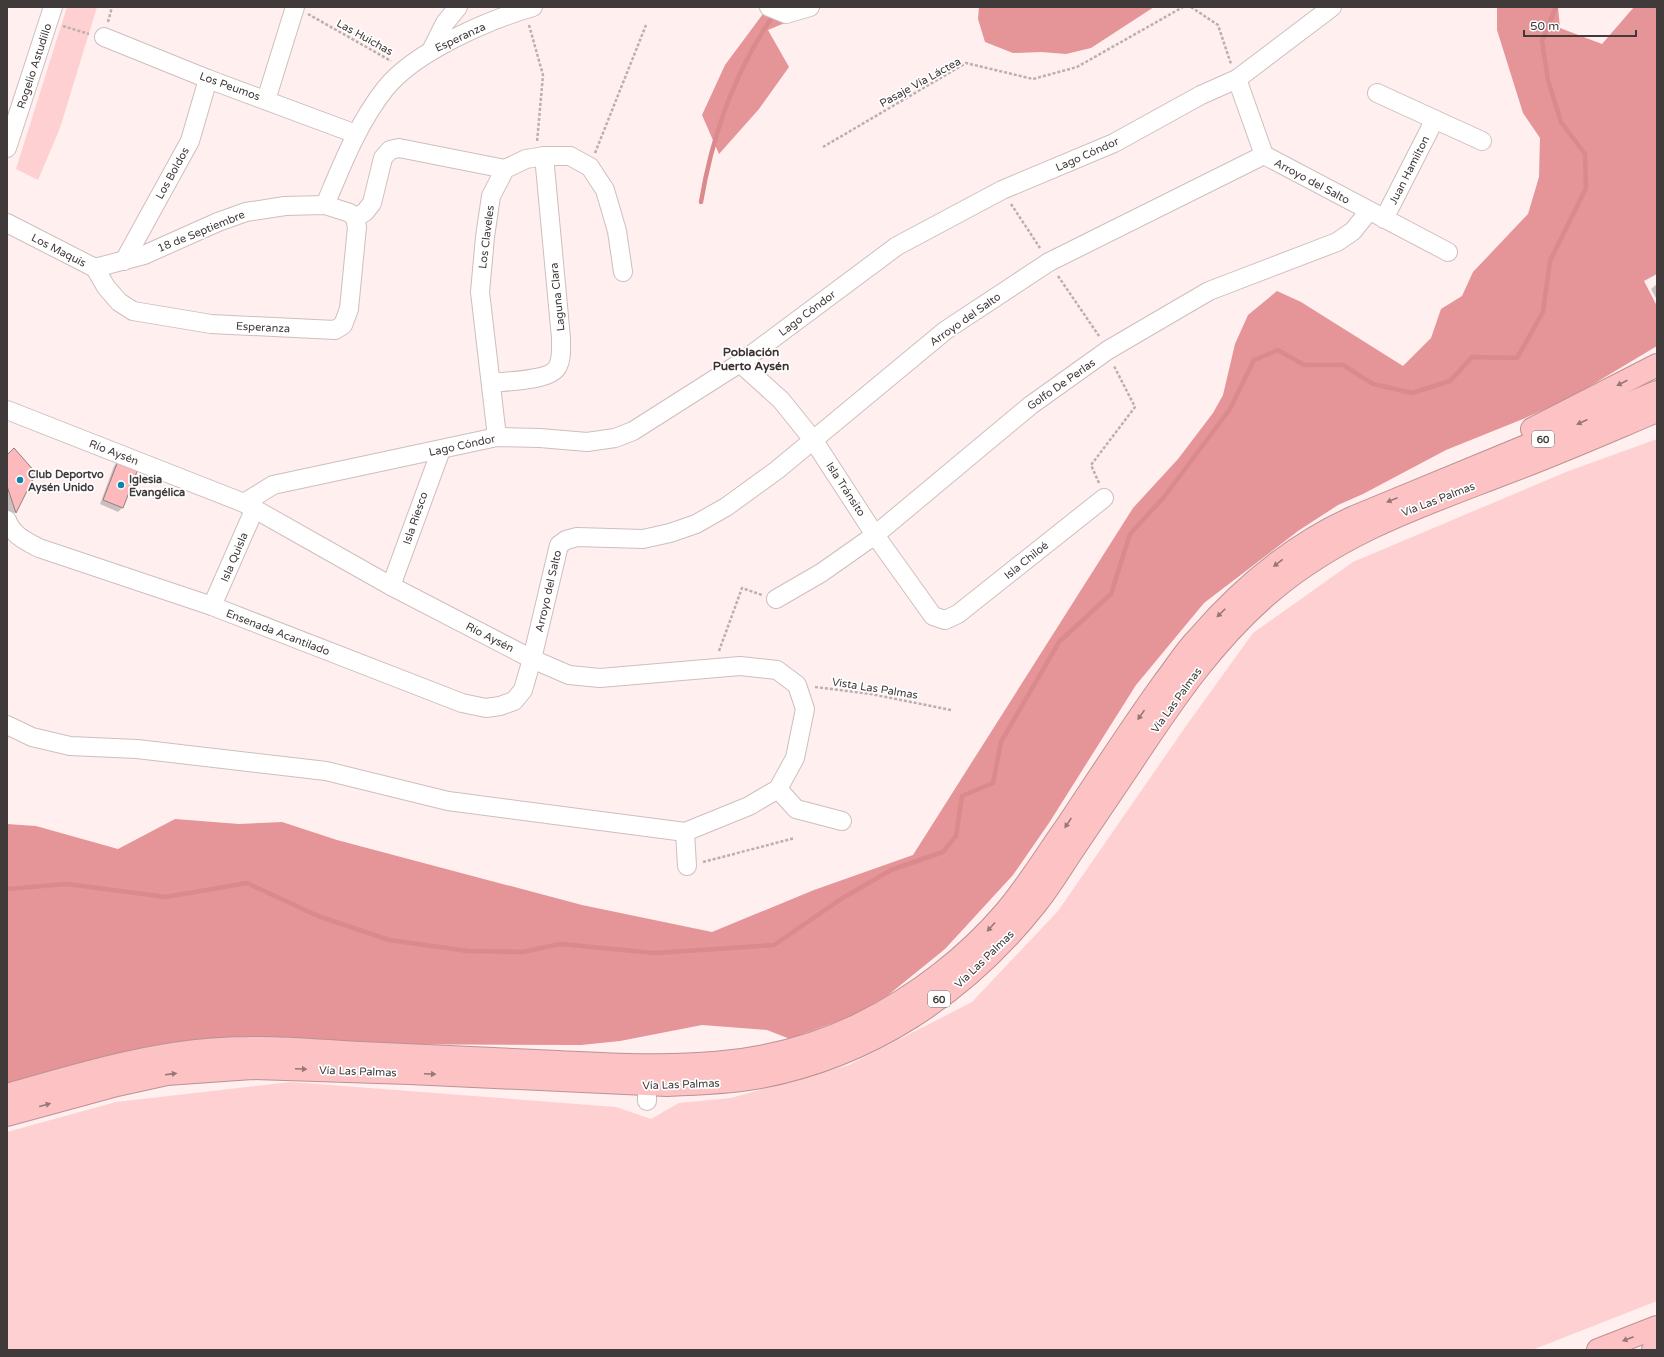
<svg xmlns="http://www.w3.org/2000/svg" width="1664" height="1357" font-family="'Varela Round',sans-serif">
<rect width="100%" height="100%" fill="#ffefef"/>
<g fill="#fed0d1">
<path d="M 67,7 L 97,7 L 60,128 L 38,180 L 16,169 Z"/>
<path d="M 1657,439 L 1657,1301 L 1532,1350 L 7,1350 L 7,1132 L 116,1102 L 291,1082 L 616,1107 L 651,1119 L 679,1103 L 731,1098 L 849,1065 L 972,1002 L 1058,911 L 1186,726 L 1253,633 L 1353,562 L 1566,472 Z"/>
</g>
<g fill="#e59497">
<path d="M 768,7 L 823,7 L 768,30 L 789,67 L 759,109 L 719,154 L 702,115 L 725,65 Z"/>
<path d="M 979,7 L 1154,7 L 1091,48 L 1066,54 L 1041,52 L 1013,53 L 985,42 L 978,19 Z"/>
<path d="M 1497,7 L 1558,7 L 1560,28 L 1602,44 L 1634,7 L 1657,7 L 1657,274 L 1644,281 L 1657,306 L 1657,346 L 1570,398 L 1523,419 L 1446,450 L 1363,494 L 1338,505 L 1298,531 L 1204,603 L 1136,685 L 1049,823 L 1013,875 L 945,949 L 887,996 L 852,1016 L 790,1039 L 767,1030 L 702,1025 L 620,1041 L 581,1045 L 362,1044 L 7,1084 L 7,824 L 36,826 L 118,849 L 175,819 L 239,824 L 282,822 L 337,840 L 582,905 L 712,932 L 814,890 L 913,855 L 1133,508 L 1178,459 L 1213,413 L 1223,395 L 1235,344 L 1248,315 L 1277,291 L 1301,302 L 1403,366 L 1431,338 L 1441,309 L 1462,296 L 1473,272 L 1528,214 L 1539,177 L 1540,138 L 1523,113 L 1497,30 Z"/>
</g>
<g fill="#0003">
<path d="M 1657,284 L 1657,300 L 1651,289 Z"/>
<path d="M 7,456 L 35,474 L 15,512 L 10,518 L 7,510 Z"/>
<path d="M 118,462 L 137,470 L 122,508 L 118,512 L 100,504 L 114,466 Z"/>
</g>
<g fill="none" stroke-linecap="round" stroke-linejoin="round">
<g stroke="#da898d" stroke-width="4.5">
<path d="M 701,202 C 712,136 735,71 773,16"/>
<path d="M 7,889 L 67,884 L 166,897 L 247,883 L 318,916 L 389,940 L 468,951 L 523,952 L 560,944 L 655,953 L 774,945 L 841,899 L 891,870 L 943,852 L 956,836 L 962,796 L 993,783 L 1001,742 L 1059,642 L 1111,594 L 1130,534 L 1164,497 L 1230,409 L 1254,360 L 1278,350 L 1304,365 L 1343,365 L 1373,384 L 1412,393 L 1450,381 L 1472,357 L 1517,358 L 1543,312 L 1550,261 L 1586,188 L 1585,154 L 1561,122 L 1548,80 L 1542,41 L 1556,7"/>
</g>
</g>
<g fill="#fdb9bb" stroke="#8f8181">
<path d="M 14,448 L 36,473 L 16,513 L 7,486 L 7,455 Z"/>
<path d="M 118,461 L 138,469 L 123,508 L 103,500 Z"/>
</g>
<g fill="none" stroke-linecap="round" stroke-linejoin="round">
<g stroke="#cebfbf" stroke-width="20">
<g id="minor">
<path d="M 769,7 L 786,14 L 810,7"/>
<path d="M 104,37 L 208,79 L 356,134"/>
<path d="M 432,49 L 445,23 L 458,7"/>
<path d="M 1237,79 L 1264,155"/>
<path d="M 1377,93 L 1482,141"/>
<path d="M 266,100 L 295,7"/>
<path d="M 7,148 L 53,7"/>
<path d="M 1264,155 L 1448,252"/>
<path d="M 325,205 C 342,165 358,123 385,89 C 414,52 488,20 533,7"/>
<path d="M 1384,219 L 1434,121"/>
<path d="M 7,223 L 95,268 L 144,255 L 218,222 L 246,212 L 285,206 L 325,205 L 350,213 L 355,218 L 365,212 L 372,203 L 383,158 L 390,150 L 399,148 L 505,169"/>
<path d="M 124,261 L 190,141 L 208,79"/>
<path d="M 95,268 L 106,287 L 119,302 L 133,311 L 211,324 L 335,330 L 343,325 L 349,309 L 357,227 L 355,218"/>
<path d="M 740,363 L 781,400 L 814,441 L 875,535 L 933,616 L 945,620 L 958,614 L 1104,498"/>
<path d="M 491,383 C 506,381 552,381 558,366 C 562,358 561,348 561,338 L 544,156"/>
<path d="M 7,410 L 244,503 L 391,586 L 532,659 L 569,675 L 600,678 L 740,666 L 777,670 L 797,685 L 805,709 L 795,758 L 778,789 L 749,806 L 685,832 L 448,801 L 326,771 L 137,749 L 70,746 L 32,737 L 7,725"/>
<path d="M 497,437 L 480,292 L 485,237 L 491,196 L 505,169 L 526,159 L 544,156 L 570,156 L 590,167 L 605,190 L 617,231 L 623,272"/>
<path d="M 244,503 L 273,485 L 497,437 L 540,438 L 587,442 L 615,438 L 633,431 L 740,363 L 897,246 L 1002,190 L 1114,143 L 1201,95 L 1237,79 L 1332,7"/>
<path d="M 7,520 C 12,535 26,541 39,548 L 212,606 L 462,703 L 486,708 L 500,706 L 514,701 L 523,690 L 532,659 L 559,545 L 566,540 L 577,537 L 643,539 L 670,533 L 696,524 L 726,507 L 777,470 L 946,330 L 1049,262 L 1264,155"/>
<path d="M 391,586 L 441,450"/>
<path d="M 776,599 L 821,573 L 875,535 L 1031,405 L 1108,350 L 1209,291 L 1337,242 L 1353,231 L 1369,211"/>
<path d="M 212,606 L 255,508"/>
<path d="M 778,789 L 796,809 L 842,821"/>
<path d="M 685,832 L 687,866"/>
<path d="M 647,1085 L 647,1101"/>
</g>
</g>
<g stroke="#bb9294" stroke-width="24">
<g id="highway">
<path d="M 1532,429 L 1657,365"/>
<path d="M 7,1095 C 86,1072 166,1048 248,1048 C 285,1047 323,1051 360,1053 C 426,1056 492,1059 558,1062 C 665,1067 763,1073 862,1023 C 916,996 967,957 1006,911 C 1028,885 1046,855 1066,827 C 1098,779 1130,729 1164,682 C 1175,668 1185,651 1198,638 C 1241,588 1294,544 1354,517 L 1657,392"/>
<path d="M 7,1115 L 117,1085 L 167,1074 L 252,1068 L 409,1073 L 667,1085 C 697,1084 726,1083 755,1078 C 868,1058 965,994 1036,904 C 1049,888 1060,870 1071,853 C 1091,823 1111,794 1131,764 C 1172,702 1215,638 1273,590 C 1344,531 1421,506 1506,473 C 1557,454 1607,432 1657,411"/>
<path d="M 1598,1350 L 1657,1327"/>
<path d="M 1653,1350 L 1657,1349"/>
</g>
</g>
<g stroke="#bbafaf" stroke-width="2.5" stroke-dasharray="3 2" stroke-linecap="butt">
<path d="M 1191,7 L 1218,25 L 1231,64"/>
<path d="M 308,14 L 391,61"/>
<path d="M 108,22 L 112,7"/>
<path d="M 529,25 L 543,75 L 537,142"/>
<path d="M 63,26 L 89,34"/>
<path d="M 823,147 L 966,63 L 1033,79 L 1077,67 L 1183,7"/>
<path d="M 595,153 L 646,25"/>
<path d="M 1011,204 L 1040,248"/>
<path d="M 1058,276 L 1099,336"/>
<path d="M 1099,483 L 1091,465 L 1135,407 L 1114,366"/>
<path d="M 719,651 L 742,588 L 762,595"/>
<path d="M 815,687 L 871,694 L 951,710"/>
<path d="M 703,862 L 795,838"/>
</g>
<use href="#minor" stroke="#fff" stroke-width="18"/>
<use href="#highway" stroke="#fdc2c4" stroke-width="22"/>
</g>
<defs><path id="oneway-solid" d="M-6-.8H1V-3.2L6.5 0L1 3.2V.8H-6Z"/></defs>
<g fill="#957778">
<use href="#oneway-solid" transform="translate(1622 383) rotate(153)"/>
<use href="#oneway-solid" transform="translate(1582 422) rotate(156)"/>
<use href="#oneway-solid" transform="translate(1392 500) rotate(158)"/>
<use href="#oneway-solid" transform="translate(1278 563) rotate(142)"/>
<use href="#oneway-solid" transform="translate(1221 613) rotate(135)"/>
<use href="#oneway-solid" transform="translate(1141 715) rotate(125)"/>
<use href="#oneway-solid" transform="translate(1068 823) rotate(124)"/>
<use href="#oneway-solid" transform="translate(991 927) rotate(132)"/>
<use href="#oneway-solid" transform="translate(301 1069) rotate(2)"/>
<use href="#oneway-solid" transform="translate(171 1074) rotate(-7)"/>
<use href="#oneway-solid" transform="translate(430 1074) rotate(3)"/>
<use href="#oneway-solid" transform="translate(45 1105) rotate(-15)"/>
<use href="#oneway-solid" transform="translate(1628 1339) rotate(159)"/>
</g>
<g fill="#0d85aa" stroke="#fff" stroke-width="1.5">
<circle cx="20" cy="480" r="4"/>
<circle cx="121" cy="485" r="4"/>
</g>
<g text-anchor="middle" stroke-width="3.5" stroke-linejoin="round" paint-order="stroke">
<g fill="#fff" stroke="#797575" stroke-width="1">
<rect x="1532" y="431" width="22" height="16" rx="3"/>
<rect x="928" y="991" width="22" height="16" rx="3"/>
</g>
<g font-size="10" font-weight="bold" fill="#403a3a">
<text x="1543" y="443">60</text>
<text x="939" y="1003">60</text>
</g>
<g font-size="11" fill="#403a3a" stroke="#fff">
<text transform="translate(365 37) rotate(29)" y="4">Las Huichas</text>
<text transform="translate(460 37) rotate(-25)" y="4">Esperanza</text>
<text transform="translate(34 66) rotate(-72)" y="4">Rogelio Astudillo</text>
<text transform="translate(920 82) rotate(-29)" y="4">Pasaje Vía Láctea</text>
<text transform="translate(230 86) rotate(20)" y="4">Los Peumos</text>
<text transform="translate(1087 154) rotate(-24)" y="4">Lago Cóndor</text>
<text transform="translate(1409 170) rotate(-63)" y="4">Juan Hamilton</text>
<text transform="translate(172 173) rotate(-61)" y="4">Los Boldos</text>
<text transform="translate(1312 181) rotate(28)" y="4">Arroyo del Salto</text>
<text transform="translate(201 231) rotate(-22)" y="4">18 de Septiembre</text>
<text transform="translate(486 237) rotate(-83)" y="4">Los Claveles</text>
<text transform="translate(59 250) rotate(27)" y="4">Los Maquis</text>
<text transform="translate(557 297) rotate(-96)" y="4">Laguna Clara</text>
<text transform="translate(807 313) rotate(-37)" y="4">Lago Cóndor</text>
<text transform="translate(965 319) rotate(-35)" y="4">Arroyo del Salto</text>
<text transform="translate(263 327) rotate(3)" y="4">Esperanza</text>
<text transform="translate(1061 384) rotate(-35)" y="4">Golfo De Perlas</text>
<text transform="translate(462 445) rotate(-12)" y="4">Lago Cóndor</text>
<text transform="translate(114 452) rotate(21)" y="4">Río Aysén</text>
<text transform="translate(846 489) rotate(57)" y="4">Isla Tránsito</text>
<text transform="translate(1438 499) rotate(-21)" y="4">Vía Las Palmas</text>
<text transform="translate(415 518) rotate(-71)" y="4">Isla Riesco</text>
<text transform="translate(234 557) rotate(-67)" y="4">Isla Quisla</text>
<text transform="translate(1026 560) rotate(-39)" y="4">Isla Chiloé</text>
<text transform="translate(548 591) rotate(-77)" y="4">Arroyo del Salto</text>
<text transform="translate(278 632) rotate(21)" y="4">Ensenada Acantilado</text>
<text transform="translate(490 637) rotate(27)" y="4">Río Aysén</text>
<text transform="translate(875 688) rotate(9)" y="4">Vista Las Palmas</text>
<text transform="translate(1176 700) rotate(-54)" y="4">Vía Las Palmas</text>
<text transform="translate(984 959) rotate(-44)" y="4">Vía Las Palmas</text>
<text transform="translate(358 1071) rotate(2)" y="4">Vía Las Palmas</text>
<text transform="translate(681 1084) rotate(-2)" y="4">Vía Las Palmas</text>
</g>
<g font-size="11" font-weight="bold" fill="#403a3a" stroke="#fff" text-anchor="start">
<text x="28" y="478">Club Deportvo<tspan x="28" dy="13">Aysén Unido</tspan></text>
<text x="129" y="483">Iglesia<tspan x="129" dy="13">Evangélica</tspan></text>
</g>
<g font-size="12" font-weight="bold" fill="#3d3132" stroke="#fff">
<text x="751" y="356">Población<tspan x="751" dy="14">Puerto Aysén</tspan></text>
</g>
</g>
<rect width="1664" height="1357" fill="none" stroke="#403a3a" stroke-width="16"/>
<path d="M1524 30v6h112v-6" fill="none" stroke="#403a3a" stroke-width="2"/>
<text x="1530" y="30" font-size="12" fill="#403a3a" stroke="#ffffff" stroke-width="3" paint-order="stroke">50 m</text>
</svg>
